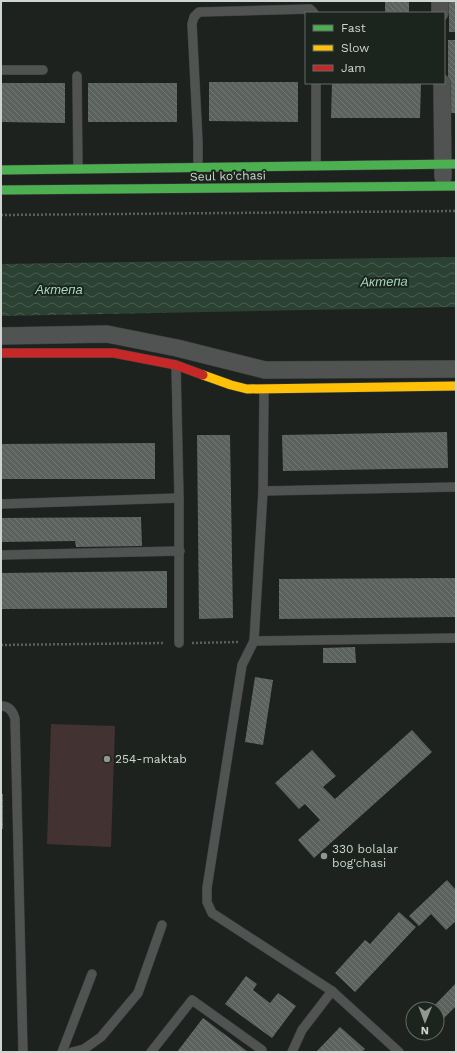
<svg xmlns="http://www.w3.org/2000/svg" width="457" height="1053" font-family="'Work Sans',sans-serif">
<defs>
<pattern id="water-waves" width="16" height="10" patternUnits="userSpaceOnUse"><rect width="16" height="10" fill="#2b4233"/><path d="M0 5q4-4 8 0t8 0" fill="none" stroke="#495c50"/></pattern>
<pattern id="building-back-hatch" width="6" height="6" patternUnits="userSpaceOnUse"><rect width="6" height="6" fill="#5c635e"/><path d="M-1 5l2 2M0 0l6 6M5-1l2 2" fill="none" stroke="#727874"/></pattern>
</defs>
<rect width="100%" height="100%" fill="#1e221f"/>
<path fill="#433232" d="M 51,724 L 115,726 L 111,847 L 47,844 Z"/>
<path fill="url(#water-waves)" d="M 456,257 L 456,307 L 1,316 L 1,264 Z"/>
<g fill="url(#building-back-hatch)">
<rect x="385" y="1" width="24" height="12"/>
<rect x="449" y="1" width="7" height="31"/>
<rect x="448" y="40" width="8" height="73"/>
<path d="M 209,82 L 298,82 L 298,122 L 209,121 Z"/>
<path d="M 1,83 L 65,83 L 65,123 L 1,122 Z"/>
<rect x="88" y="83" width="89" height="39"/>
<path d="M 332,83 L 421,83 L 420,118 L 331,118 Z"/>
<path d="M 447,432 L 448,468 L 283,471 L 282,435 Z"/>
<path d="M 197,435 L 230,435 L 233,618 L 199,619 Z"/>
<path d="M 155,443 L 155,479 L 1,479 L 1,444 Z"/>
<path d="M 141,517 L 142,546 L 76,547 L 75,541 L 1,542 L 1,518 Z"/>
<path d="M 167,571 L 167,608 L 1,609 L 1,573 Z"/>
<path d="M 456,578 L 456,617 L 279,619 L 279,579 Z"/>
<path d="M 355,647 L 356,663 L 323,663 L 323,648 Z"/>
<path d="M 255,677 L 273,680 L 263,745 L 245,742 Z"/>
<path d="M 412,730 L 432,752 L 314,858 L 298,840 L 320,820 L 305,804 L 299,809 L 275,783 L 312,750 L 336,776 L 323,787 L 335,799 Z"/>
<rect x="1" y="794" width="2" height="35"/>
<path d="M 447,880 L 456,890 L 456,921 L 446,930 L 431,914 L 419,926 L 409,916 Z"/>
<path d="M 399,912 L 416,927 L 355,992 L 335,973 L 365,940 L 370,944 Z"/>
<path d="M 246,976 L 257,984 L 253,990 L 270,1003 L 278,993 L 296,1006 L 272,1038 L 225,1004 Z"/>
<path d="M 456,983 L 456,1006 L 437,1025 L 437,1009 L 431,1009 Z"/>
<path d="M 203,1018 L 248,1052 L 177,1052 Z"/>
<path d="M 340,1027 L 365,1049 L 362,1052 L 316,1052 Z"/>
</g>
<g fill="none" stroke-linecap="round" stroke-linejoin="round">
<g stroke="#3c3f3d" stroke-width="10">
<g id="lane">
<path d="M 1,70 L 43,70"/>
<path d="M 77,76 L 78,169"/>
<path d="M 316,83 L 316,166"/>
<path d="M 198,167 L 198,142 L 192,24 L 194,17 L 199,12 L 310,9 L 314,13"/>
<path d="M 176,366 L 179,498 L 179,643"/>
<path d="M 264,390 L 263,491 L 254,641 L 242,665 L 207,888 L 207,902 L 212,913 L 332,991 L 399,1052"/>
<path d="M 263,491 L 456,487"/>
<path d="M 1,504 L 179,498"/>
<path d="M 1,555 L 180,551"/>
<path d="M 254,641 L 456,638"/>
<path d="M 1,706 C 9,706 13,711 15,719 L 23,1052"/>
<path d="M 62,1052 L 92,974"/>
<path d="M 72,1052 L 84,1049 L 101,1037 L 138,993 L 162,925"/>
<path d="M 151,1052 L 192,1000 L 262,1050"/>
<path d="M 292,1052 L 302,1030 L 332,991"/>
</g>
</g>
<g stroke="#3c3f3d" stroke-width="18">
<g id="street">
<path d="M 440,1 L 440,13"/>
<path d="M 442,83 L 443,177"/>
<path d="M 1,336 L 107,334 L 177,348 L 265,370 L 456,369"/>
</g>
</g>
<g stroke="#3c3f3d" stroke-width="10">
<g id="fast">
<path d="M 1,170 L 456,164"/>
<path d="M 1,190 L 456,186"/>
</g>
</g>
<g stroke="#3c3f3d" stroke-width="10">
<path id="slow" d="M 203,375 L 231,385 L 247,389 L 456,386"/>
</g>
<g stroke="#3c3f3d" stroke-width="10">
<path id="jam" d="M 1,353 L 114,353 L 176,365 L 203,375"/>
</g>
<g stroke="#5c5e5d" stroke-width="2.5" stroke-dasharray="2 2" stroke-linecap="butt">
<path d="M 1,215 L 456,211"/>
<path d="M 192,643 L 239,642"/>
<path d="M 1,645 L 165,643"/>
</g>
<use href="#lane" stroke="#505351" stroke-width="9"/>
<use href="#street" stroke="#505351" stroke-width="17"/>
<use href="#fast" stroke="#4caf50" stroke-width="9"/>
<use href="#slow" stroke="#ffc107" stroke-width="9"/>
<use href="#jam" stroke="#c62828" stroke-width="9"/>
</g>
<g fill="#919693" stroke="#1c241e" stroke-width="1.5">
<circle cx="107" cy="759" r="4"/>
<circle cx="324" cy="856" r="4"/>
</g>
<g text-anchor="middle" stroke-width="4" stroke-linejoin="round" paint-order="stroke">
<g font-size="12" fill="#cfd5d1" stroke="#1c241e">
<text transform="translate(228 176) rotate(-1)" y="4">Seul ko'chasi</text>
</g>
<g font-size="12" fill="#cfd5d1" stroke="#1c241e" text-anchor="start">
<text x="115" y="763">254-maktab</text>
<text x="332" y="853">330 bolalar<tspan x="332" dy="14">bog'chasi</tspan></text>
</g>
<g font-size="13" font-style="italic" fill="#a6dab8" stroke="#1c241e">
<text transform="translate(384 281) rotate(-1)" y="5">Актепа</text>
<text x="59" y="294">Актепа</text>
</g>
</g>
<rect width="457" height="1053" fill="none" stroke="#cfd5d1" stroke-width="4"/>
<rect x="305" y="12" width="140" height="72" fill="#1c241e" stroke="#646b66"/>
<rect x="313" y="25" width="20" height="6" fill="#4caf50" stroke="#646b66"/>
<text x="341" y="32" font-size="12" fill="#cfd5d1">Fast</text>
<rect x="313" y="45" width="20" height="6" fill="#ffc107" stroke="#646b66"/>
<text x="341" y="52" font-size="12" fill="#cfd5d1">Slow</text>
<rect x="313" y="65" width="20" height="6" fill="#c62828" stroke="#646b66"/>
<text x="341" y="72" font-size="12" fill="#cfd5d1">Jam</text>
<g transform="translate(425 1021) rotate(181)"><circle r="19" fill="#1c241e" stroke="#646b66"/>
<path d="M0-3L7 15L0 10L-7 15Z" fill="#919693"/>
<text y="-6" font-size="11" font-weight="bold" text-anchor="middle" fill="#cfd5d1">N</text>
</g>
</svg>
